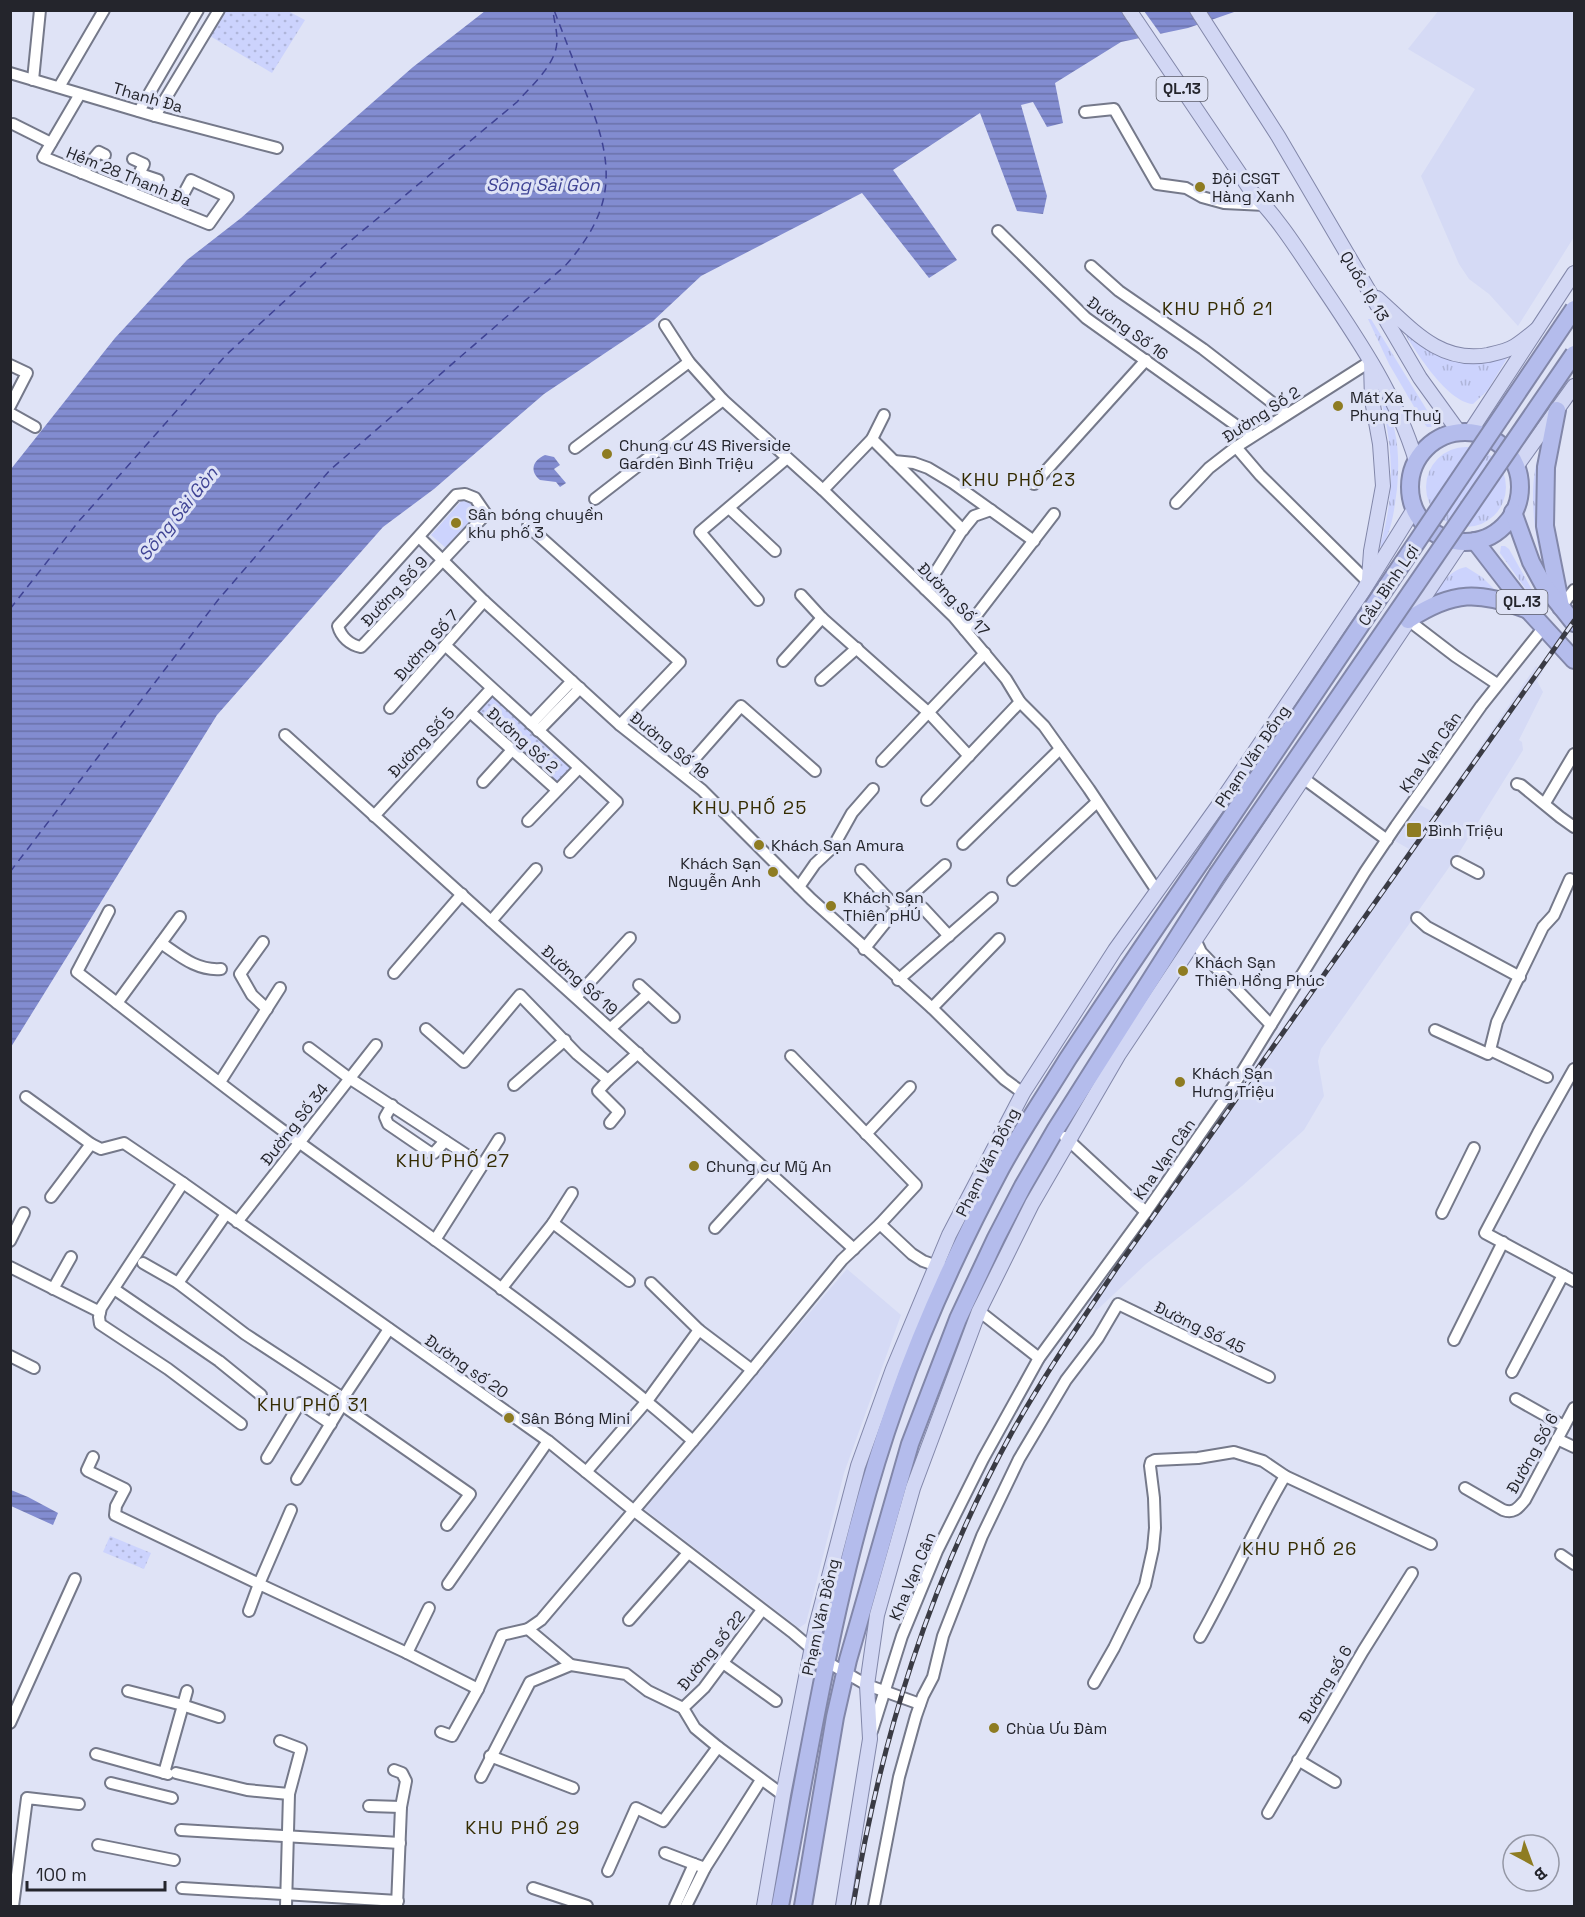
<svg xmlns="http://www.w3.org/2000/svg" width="1585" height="1917" font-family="'Space Grotesk',sans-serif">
<defs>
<pattern id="grass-tufts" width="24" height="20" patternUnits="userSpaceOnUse" patternTransform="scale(1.5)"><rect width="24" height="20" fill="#ccd3fd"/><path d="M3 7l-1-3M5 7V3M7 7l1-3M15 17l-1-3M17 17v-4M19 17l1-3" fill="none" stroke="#afb5d9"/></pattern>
<pattern id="park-dots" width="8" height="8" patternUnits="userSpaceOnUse" patternTransform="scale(1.5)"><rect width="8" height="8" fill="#ccd3fd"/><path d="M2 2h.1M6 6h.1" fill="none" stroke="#afb5d9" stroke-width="1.8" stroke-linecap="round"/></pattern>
<pattern id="water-rules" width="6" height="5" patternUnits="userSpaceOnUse" patternTransform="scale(1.5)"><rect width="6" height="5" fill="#828cd0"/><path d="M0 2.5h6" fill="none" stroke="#6a72a9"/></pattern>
</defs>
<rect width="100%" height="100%" fill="#dfe3f6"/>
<g fill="#d5daf5">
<path d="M 1439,10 L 1574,11 L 1574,237 L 1518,326 L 1489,294 L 1469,279 L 1459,264 L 1421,176 L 1475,89 L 1408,49 Z"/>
<path d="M 1536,666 L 1543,671 L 1537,681 L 1543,692 L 1519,740 L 1522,742 L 1523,750 L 1457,856 L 1321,1049 L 1318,1061 L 1324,1096 L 1304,1130 L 1242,1186 L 1146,1264 L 1097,1310 L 1087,1304 L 1409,849 L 1395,841 L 1420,805 L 1435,813 Z"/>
<path d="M 847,1269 L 901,1315 L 844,1473 L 806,1623 L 799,1628 L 643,1508 Z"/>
</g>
<g fill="url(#grass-tufts)">
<path d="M 1368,319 L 1371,319 L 1433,420 L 1434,424 L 1431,427 L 1427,427 L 1423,422 L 1389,364 Z"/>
<path d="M 1400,326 L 1430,350 L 1511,352 L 1487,391 L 1473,404 C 1446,402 1413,347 1400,326 Z"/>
<path d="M 1383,398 C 1398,428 1400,456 1397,489 C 1394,510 1393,527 1382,547 L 1380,546 C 1395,493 1394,453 1381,400 Z"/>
<path d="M 1552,425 L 1547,573 C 1533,544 1528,485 1539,454 C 1542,444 1547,434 1552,425 Z"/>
<circle cx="1466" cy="487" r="40"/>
<path d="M 1501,546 L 1505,546 L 1509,549 L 1540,604 L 1535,602 L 1500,553 Z"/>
<path d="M 1466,567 L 1482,577 L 1498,593 L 1431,602 C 1438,587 1449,570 1466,567 Z"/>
</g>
<g fill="url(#park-dots)">
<path d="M 226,11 L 288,11 L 305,20 L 272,73 L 210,36 Z"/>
<path d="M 492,696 L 571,767 L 556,784 L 477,712 Z"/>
<path d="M 110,1536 L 151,1553 L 144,1569 L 103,1552 Z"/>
</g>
<path fill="#ccd3fd" d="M 465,497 L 481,512 L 447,549 L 431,535 Z"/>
<g fill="url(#water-rules)">
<path d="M 485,11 L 1237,11 L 1188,28 L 1121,42 L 1055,83 L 1063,123 L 1047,127 L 1033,102 L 1021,105 L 1047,196 L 1043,214 L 1017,211 L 980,113 L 893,170 L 957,260 L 929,278 L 862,193 L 701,276 L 653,321 L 544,394 L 434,489 L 383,527 L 217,715 L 11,1047 L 11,469 L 115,338 L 187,260 L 241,218 L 413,67 Z"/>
<path d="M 545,455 L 554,457 L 560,465 L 554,469 L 566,483 L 560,487 L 556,482 L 540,480 C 529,471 533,460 545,455 Z"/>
<path d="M 11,1490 L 28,1497 L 58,1513 L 53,1525 L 11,1506 Z"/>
</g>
<path fill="#dfe3f6" d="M 1125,11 L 1144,11 L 1162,36 L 1145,40 Z"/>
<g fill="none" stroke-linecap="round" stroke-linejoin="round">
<g stroke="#3f4394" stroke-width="1.5" stroke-dasharray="8 6" stroke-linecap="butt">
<path d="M 10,609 L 79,521 L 226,355 L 342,248 L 517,102 C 532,85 557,64 557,40 C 557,30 554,20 553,11"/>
<path d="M 10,872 L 218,600 L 330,470 L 565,266 C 620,204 613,160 584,88 C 574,62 564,36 554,10"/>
</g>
<g stroke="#75798a" stroke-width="14">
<g id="minor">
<path d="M 10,73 L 155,116 L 277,148"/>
<path d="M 33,80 L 40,10"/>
<path d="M 59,87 L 104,10"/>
<path d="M 80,94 L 43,157 L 209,224 L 228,197 L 191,180 L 175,210"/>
<path d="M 139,111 L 198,10"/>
<path d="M 1085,112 L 1114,109 L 1157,184 L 1186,188 L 1202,197 L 1224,203 L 1265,205"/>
<path d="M 155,116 L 219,10"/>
<path d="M 13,124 L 51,143"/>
<path d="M 82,173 L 99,152 L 105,155"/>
<path d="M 140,174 L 158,180"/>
<path d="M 130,192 L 144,164 L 133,159"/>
<path d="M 998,231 L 1086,318 L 1251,436"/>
<path d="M 1091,266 L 1119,291 L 1203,349 L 1287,414"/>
<path d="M 665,325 L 689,362 L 723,400 L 823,490 L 954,617 L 1006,679 L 1020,702 L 1044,726 L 1089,789 L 1157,891"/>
<path d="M 10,365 L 27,373 L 10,406"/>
<path d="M 10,413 L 35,427"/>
<path d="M 872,439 L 963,530"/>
<path d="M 1236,447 L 1260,475 L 1368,582"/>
<path d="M 575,448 L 689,362"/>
<path d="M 894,461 L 914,463 L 928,468 L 953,483 L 1034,541"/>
<path d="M 1034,484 L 1146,360"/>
<path d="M 823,490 L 872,439 L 884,415"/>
<path d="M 465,494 L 475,498 L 486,514 L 366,642 L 361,647 C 350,645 341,637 338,626 L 456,495 Z"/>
<path d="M 595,499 L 723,400"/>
<path d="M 1176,503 L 1209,468 L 1236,447 L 1371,361"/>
<path d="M 729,508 L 775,551"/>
<path d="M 528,526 L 680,662 L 620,725"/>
<path d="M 419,537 L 484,601 L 620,725 L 702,790 L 811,899 L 932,1008 L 1004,1079 L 1023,1093"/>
<path d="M 925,589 L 961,532 L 974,516 L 991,510"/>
<path d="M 801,595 L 822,618 L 929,713 L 969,756"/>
<path d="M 758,600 L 700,532 L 786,459"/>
<path d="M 1561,607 L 1574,590"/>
<path d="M 1408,620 L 1455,656 L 1497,684"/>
<path d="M 965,630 L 1054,514"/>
<path d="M 446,646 L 617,802 L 570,852"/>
<path d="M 783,661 L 822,618"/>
<path d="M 821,680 L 857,648"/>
<path d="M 390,708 L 484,601"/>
<path d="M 470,712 L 557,790"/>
<path d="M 531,724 L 572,681"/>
<path d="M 538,731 L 580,688"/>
<path d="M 285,735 L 854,1249"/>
<path d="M 882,761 L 985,653"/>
<path d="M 682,773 L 741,706 L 815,771"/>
<path d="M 1303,778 L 1387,840"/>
<path d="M 483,782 L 512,750"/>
<path d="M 1517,784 L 1521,785 L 1560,817 L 1574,827"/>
<path d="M 927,800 L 1020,702"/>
<path d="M 1545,803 L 1574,754"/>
<path d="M 374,816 L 491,689"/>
<path d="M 528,821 L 579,768"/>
<path d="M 963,844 L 1060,749"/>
<path d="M 1457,862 L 1478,873"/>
<path d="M 861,870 L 897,908"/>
<path d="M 1013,880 L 1097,802"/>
<path d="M 799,887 L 815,864 L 833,847 L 852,813 L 873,789"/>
<path d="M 923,908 L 949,936"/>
<path d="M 109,911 L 77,972 C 151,1029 224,1088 300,1143 C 433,1239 569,1332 693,1441"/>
<path d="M 1417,918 L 1427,927 L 1520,977"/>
<path d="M 491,921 L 536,869"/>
<path d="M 1195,939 L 1201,952 L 1271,1025"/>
<path d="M 263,942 L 240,974 L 252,995 L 267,1009"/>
<path d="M 161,943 C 180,956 197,971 221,969"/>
<path d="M 864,949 L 897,908 L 945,865"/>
<path d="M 394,973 L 462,894"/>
<path d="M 898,980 L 992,898"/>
<path d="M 639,985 L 674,1017"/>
<path d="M 576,997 L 630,938"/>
<path d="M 117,1003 L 180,917"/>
<path d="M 932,1008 L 999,939"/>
<path d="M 611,1028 L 648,994"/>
<path d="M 426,1029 L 464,1062 L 520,995 L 577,1054 L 608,1080 L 638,1053"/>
<path d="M 1435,1030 L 1488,1054"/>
<path d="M 309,1048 L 349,1078 L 482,1165"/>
<path d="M 1574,1069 L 1538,1133 L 1485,1233 L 1574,1281"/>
<path d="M 1547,1077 L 1490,1050 L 1497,1022 L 1543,927 L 1554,915 L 1570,879"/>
<path d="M 608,1080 L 598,1091 L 619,1112 L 610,1123"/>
<path d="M 220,1082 L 280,988"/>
<path d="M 514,1085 L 565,1040"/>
<path d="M 26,1097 L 91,1144 L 101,1149 L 124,1143 L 183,1183 L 548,1441 L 633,1510 L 792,1632 L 827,1662 L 867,1685 L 920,1704"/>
<path d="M 392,1105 L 385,1117 L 388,1124 L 429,1152 L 434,1153 L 445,1141"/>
<path d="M 866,1134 L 910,1087"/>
<path d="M 1065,1137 L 1146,1212"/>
<path d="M 183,1183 L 101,1308 L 99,1317 L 100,1324 L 168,1369 L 241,1424"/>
<path d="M 51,1197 L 91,1144"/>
<path d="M 1442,1213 L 1474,1148"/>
<path d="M 237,1222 L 376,1045"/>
<path d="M 553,1223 L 572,1193"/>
<path d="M 880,1224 L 912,1254 L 923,1261 L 943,1268"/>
<path d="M 715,1228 L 767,1171"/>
<path d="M 435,1240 L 499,1139"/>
<path d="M 10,1241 L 24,1213"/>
<path d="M 143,1263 L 178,1283 L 245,1334 L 343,1398"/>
<path d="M 10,1267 L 100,1312"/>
<path d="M 178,1283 L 226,1214"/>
<path d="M 651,1283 L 699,1330 L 752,1370"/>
<path d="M 53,1289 L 71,1257"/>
<path d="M 114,1289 L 219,1361 L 261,1395"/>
<path d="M 501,1289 L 553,1223 L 629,1281"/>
<path d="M 979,1311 L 1039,1358"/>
<path d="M 1454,1340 L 1503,1242"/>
<path d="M 10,1356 L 34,1368"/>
<path d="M 1512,1372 L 1563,1275"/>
<path d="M 1516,1399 L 1564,1426"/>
<path d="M 342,1405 L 470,1494 L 447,1525"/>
<path d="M 1557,1439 L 1574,1447"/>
<path d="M 93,1457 L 87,1470 L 88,1471 L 125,1489 L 116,1506 L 115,1515 L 259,1584 L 291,1510"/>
<path d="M 267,1458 L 300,1403 L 331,1424"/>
<path d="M 586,1472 L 647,1401 L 699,1330"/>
<path d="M 297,1479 L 342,1405 L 343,1398 L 389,1329"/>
<path d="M 1465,1488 L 1503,1510 C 1514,1514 1518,1508 1525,1500 L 1574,1408"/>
<path d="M 1561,1555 L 1574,1564"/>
<path d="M 448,1584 L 548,1441"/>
<path d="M 249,1611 L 259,1584 L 407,1653 L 478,1689"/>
<path d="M 629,1620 L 688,1553"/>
<path d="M 528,1629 L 571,1665"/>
<path d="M 1200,1637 C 1230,1584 1254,1528 1285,1476"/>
<path d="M 407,1653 L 429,1608"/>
<path d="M 723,1663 L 776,1701"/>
<path d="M 1094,1683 L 1114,1648 L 1145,1585 L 1153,1549 L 1155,1528 L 1154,1498 L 1150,1466 L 1151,1462 L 1155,1460 L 1198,1458 L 1234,1452 L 1263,1461 L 1285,1476 L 1431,1544"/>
<path d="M 128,1691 L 179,1704 L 219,1717"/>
<path d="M 683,1708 L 704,1688 L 762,1610"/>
<path d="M 10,1723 L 75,1579"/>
<path d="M 872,1731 L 902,1636 L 937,1551 L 983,1459 L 1039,1358 L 1146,1212 L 1231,1090 L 1365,872 L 1396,826 L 1481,706 L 1544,627"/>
<path d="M 441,1732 L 452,1736 L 478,1689 L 502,1635 L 528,1629 L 541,1620 L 709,1422 L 842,1260 L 880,1224 L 916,1185 L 791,1056"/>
<path d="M 280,1741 L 301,1749 L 289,1794 L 286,1906"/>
<path d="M 96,1754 L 168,1774"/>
<path d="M 490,1756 L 573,1788"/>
<path d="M 1298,1760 L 1335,1782"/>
<path d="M 394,1770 L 402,1773 L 406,1781 L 401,1807 L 397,1906"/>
<path d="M 164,1773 L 187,1691"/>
<path d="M 176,1773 L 247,1790 L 289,1794"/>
<path d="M 481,1777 L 530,1682 L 571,1665 L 626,1674 L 648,1691 L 683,1708 L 695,1728 L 718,1747 L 783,1795"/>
<path d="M 111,1783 L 172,1798"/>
<path d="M 369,1806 L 401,1807"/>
<path d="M 1268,1813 L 1363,1651 L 1412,1573"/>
<path d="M 181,1830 L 400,1843"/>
<path d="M 98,1845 L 174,1860"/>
<path d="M 665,1853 L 694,1864"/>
<path d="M 608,1871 L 636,1808 L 663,1821 L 718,1747"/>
<path d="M 182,1888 L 398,1901"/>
<path d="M 533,1888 L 587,1906"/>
<path d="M 13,1906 L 27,1798 L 79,1804"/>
<path d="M 675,1906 L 694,1864 L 705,1868"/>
<path d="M 686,1906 L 705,1868 L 761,1780"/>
<path d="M 874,1906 L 899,1777 L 916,1716 L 923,1696 L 933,1677 L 943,1636 L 982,1536 L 1019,1459 L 1066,1380 L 1098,1338 L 1118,1304 L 1269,1377"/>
</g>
</g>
<g stroke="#8287a9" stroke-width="16">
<g id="major">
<path d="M 1129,10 L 1252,192 C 1278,218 1298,250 1318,280 C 1357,338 1396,394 1416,461"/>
<path d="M 1197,10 L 1278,136 L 1420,378 L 1459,432"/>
<path d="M 1377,298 C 1411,328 1439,364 1488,355 C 1497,353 1507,351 1515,346 C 1523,341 1530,335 1537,329"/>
<path d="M 1470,432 L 1574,273"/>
<path d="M 1516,467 L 1574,386"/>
<path d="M 1369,579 L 1371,551 L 1383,486 L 1380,444 L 1372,400 L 1371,363"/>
<path d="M 764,1906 L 783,1795 L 816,1626 L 858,1466 L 893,1369 L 949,1235 L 1023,1093 L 1115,950 L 1218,806 L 1304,679 L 1363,591 L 1414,509"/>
<path d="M 843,1906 L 870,1739 L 867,1685 L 877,1615 L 913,1488 L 979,1311 L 1032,1204 L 1119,1054 L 1461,542"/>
</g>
</g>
<g stroke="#8287a9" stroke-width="20">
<g id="highway">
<path d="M 1557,410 L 1546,467 L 1545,526 L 1561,607"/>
<circle cx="1465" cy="487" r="55"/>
<path d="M 1513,512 L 1531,562 L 1543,584 L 1574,623"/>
<path d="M 1475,541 L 1529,611 L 1574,660"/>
<path d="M 1408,620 C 1455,590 1477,591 1528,610"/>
<path d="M 780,1906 C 812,1738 838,1566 896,1403 C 924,1323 961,1243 1001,1168 C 1021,1131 1045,1096 1067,1060 C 1111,993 1156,927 1202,860"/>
<path d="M 803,1906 L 835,1717 L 848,1660 L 910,1444 L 958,1319 L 996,1238 L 1023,1186 L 1056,1129 L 1217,875"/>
</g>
</g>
<use href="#minor" stroke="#fff" stroke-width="10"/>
<use href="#major" stroke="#d2d7f4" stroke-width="14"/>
<use href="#highway" stroke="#b4bcec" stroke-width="16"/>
<g stroke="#3a3b44" stroke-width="5">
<path id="rail" d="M 853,1906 C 881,1738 929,1584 1011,1434 C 1043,1377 1080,1323 1116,1269 L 1574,621"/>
</g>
<use href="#rail" stroke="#dfe3f6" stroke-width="3" stroke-dasharray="9" stroke-linecap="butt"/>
<g stroke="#8287a9" stroke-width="20" stroke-linecap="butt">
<g id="highway-bridge">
<path d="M 1202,860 L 1574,309"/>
<path d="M 1217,875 L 1574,354"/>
</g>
</g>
<use href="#highway-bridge" stroke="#b4bcec" stroke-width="16"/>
</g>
<g fill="#8e7c22" stroke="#dfe3f6" stroke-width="2">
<circle cx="1200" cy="187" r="6"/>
<circle cx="1338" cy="406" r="6"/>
<circle cx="607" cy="454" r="6"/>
<circle cx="456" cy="523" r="6"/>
<rect x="1406" y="822" width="16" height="16" rx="3"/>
<circle cx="759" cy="845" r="6"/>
<circle cx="773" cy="872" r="6"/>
<circle cx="831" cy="906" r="6"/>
<circle cx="1183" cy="971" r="6"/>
<circle cx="1180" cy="1082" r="6"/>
<circle cx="694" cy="1166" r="6"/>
<circle cx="509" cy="1418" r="6"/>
<circle cx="994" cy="1728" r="6"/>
</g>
<g text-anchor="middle" stroke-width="6" stroke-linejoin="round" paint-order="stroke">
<g fill="#dfe3f6" stroke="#5c5e69" stroke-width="1.5">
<rect x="1156.5" y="77" width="51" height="24" rx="4.5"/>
<rect x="1496.5" y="590" width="51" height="24" rx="4.5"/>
</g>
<g font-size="15" font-weight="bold" fill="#24252c">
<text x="1182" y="94">QL.13</text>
<text x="1522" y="607">QL.13</text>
</g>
<g font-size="16" fill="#24252c" stroke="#dfe3f6">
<text transform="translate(148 97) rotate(16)" y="6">Thanh Đa</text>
<text transform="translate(129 176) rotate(22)" y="6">Hẻm 28 Thanh Đa</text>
<text transform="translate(1365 286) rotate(59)" y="6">Quốc lộ 13</text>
<text transform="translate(1128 328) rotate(36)" y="6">Đường Số 16</text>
<text transform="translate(1261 414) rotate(-33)" y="6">Đường Số 2</text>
<text transform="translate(1388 585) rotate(-56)" y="6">Cầu Bình Lợi</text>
<text transform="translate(394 591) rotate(-47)" y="6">Đường Số 9</text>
<text transform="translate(954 599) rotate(46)" y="6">Đường Số 17</text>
<text transform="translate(426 645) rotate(-49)" y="6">Đường Số 7</text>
<text transform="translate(523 740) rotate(42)" y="6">Đường Số 2</text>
<text transform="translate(421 742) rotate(-47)" y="6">Đường Số 5</text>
<text transform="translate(670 745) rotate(39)" y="6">Đường Số 18</text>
<text transform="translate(1430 752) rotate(-55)" y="6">Kha Vạn Cân</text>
<text transform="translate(1252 756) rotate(-56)" y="6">Phạm Văn Đồng</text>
<text transform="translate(580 980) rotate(42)" y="6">Đường Số 19</text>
<text transform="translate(294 1124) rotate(-52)" y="6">Đường Số 34</text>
<text transform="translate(1164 1159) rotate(-55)" y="6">Kha Vạn Cân</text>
<text transform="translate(987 1162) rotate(-63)" y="6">Phạm Văn Đồng</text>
<text transform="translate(1200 1327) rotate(26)" y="6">Đường Số 45</text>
<text transform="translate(467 1366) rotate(35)" y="6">Đường số 20</text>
<text transform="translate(1532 1453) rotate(-61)" y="6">Đường Số 6</text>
<text transform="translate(912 1576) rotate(-67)" y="6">Kha Vạn Cân</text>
<text transform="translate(820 1617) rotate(-77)" y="6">Phạm Văn Đồng</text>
<text transform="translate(711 1650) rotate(-51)" y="6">Đường số 22</text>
<text transform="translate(1325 1684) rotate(-59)" y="6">Đường số 6</text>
</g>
<g font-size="16" fill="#24252c" stroke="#dfe3f6" text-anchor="start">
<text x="1212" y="184">Đội CSGT<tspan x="1212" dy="18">Hàng Xanh</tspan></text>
<text x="1350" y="403">Mát Xa<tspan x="1350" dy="18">Phụng Thuỷ</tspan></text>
<text x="619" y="451">Chung cư 4S Riverside<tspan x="619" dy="18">Garden Bình Triệu</tspan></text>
<text x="468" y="520">Sân bóng chuyền<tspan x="468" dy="18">khu phố 3</tspan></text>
<text x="1428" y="836">Bình Triệu</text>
<text x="771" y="851">Khách Sạn Amura</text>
<text x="761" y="869" text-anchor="end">Khách Sạn<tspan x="761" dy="18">Nguyễn Anh</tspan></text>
<text x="843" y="903">Khách Sạn<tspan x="843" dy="18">Thiên pHÚ</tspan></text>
<text x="1195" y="968">Khách Sạn<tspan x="1195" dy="18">Thiên Hồng Phúc</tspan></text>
<text x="1192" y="1079">Khách Sạn<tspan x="1192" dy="18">Hưng Triệu</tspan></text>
<text x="706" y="1172">Chung cư Mỹ An</text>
<text x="521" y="1424">Sân Bóng Mini</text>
<text x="1006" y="1734">Chùa Ưu Đàm</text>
</g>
<g font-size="18" font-style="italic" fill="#3f4394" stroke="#dfe3f6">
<text x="543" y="191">Sông Sài Gòn</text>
<text transform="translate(178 514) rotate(-51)" y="6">Sông Sài Gòn</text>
</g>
<g font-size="18" letter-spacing="1.5" fill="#342b00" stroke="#dfe3f6">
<text x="1218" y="315">KHU PHỐ 21</text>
<text x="1019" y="486">KHU PHỐ 23</text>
<text x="750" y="814">KHU PHỐ 25</text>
<text x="453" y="1167">KHU PHỐ 27</text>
<text x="313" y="1411">KHU PHỐ 31</text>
<text x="1300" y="1555">KHU PHỐ 26</text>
<text x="523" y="1834">KHU PHỐ 29</text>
</g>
</g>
<rect width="1585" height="1917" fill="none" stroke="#24252c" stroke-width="24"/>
<g transform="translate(1531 1863) rotate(139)"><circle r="28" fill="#dfe3f6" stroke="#9497a5" stroke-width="1.5"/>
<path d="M0-4.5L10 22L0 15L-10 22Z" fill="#8e7c22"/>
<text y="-9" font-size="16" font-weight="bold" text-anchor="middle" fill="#24252c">B</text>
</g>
<path d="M27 1881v9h138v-9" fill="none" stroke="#24252c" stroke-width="3"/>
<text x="36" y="1881" font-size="18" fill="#24252c" stroke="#dfe3f6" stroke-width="4.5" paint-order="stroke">100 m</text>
</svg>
